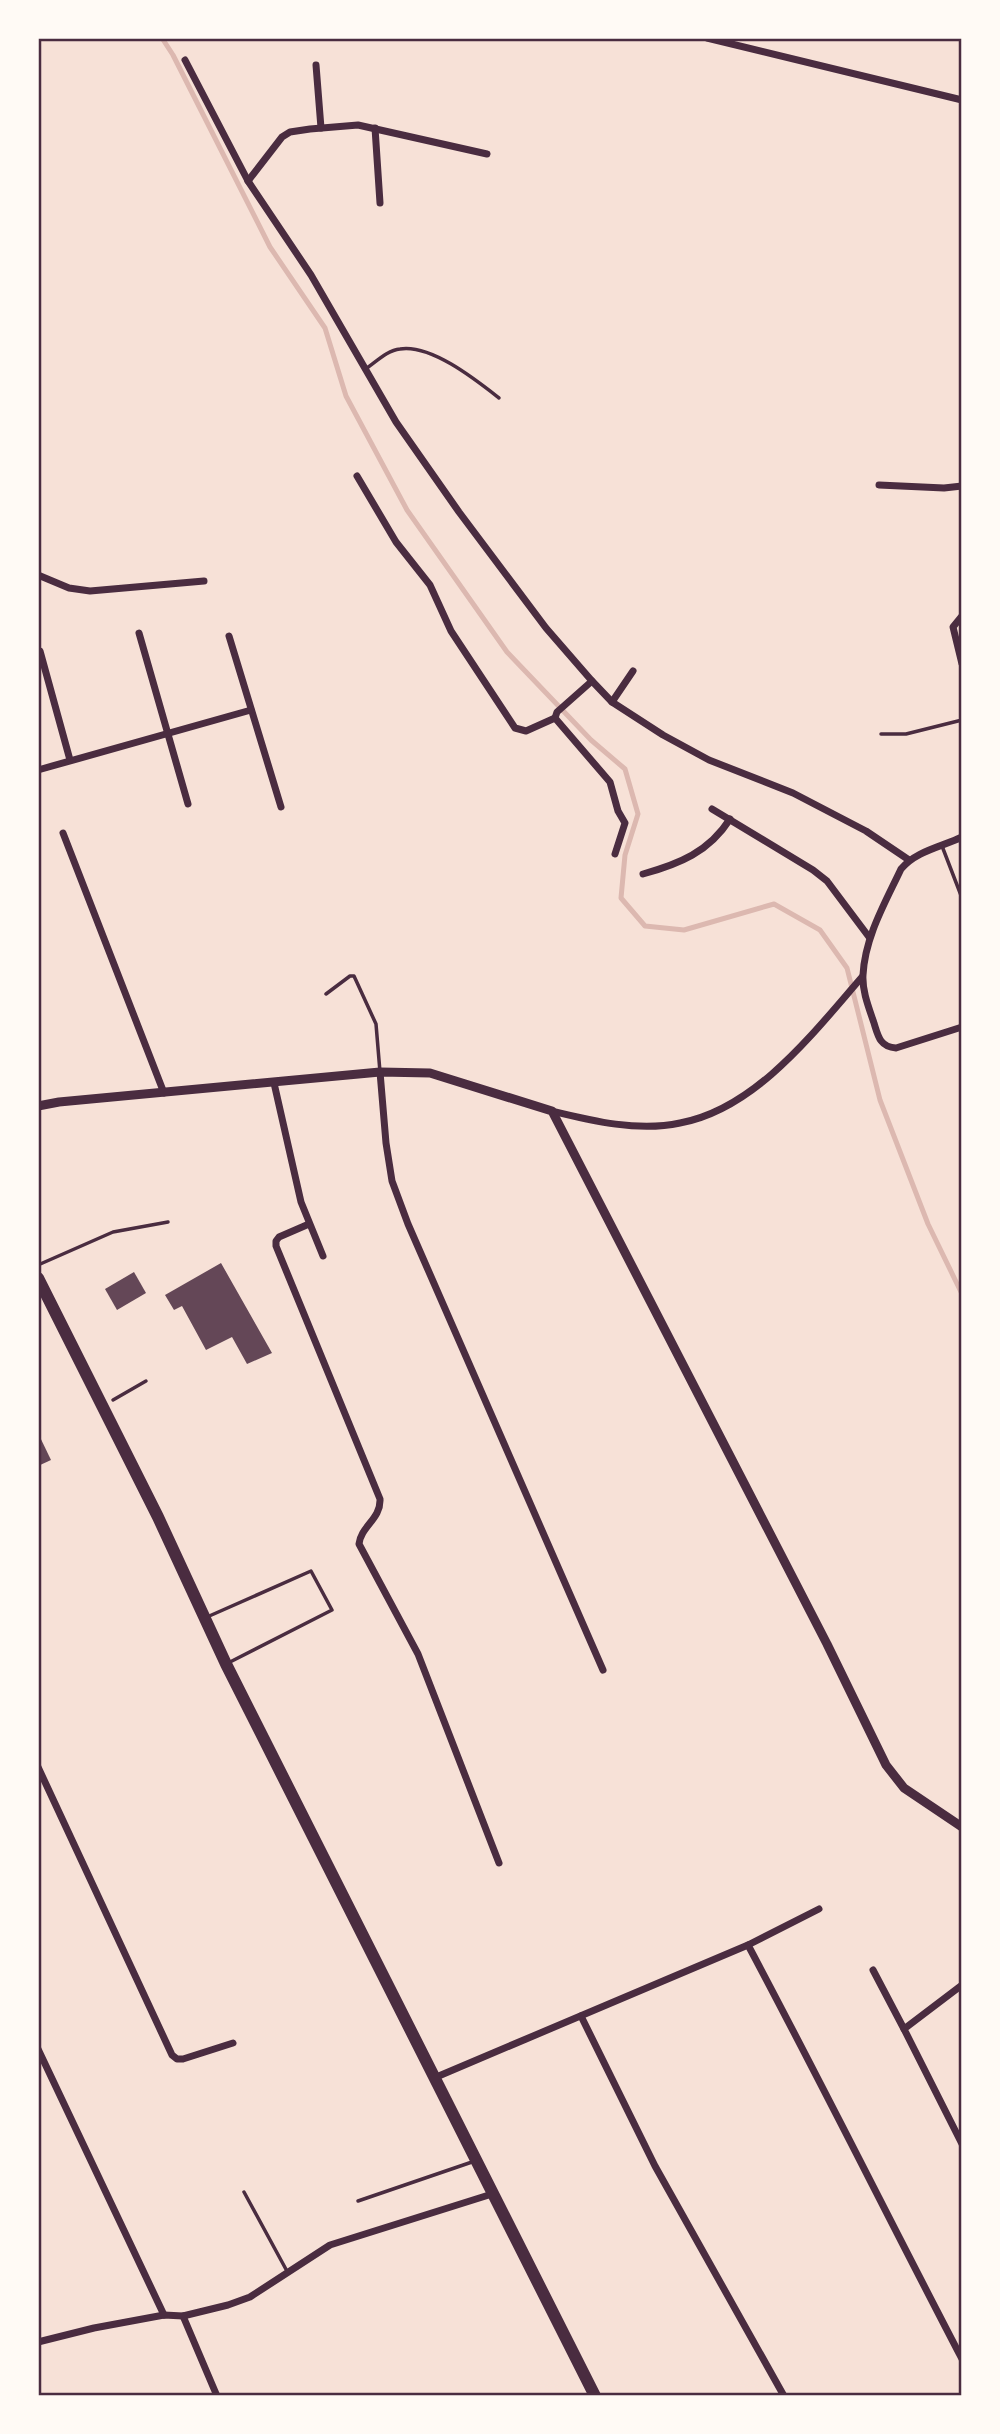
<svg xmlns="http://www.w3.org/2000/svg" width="1000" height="2434" font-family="'Titillium Web',sans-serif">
<rect width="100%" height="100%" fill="#f7e1d7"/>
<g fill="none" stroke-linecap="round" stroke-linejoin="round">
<path stroke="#dcb8b0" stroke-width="5" d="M 162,38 L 173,55 L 270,247 L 325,328 L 346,396 L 407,510 L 507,652 L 591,740 L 625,769 L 638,814 L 625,855 L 621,898 L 645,926 L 684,930 L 774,904 L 820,930 L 847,968 L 880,1100 L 928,1224 L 962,1294"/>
</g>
<g fill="#644757">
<path d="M 221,1263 L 272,1353 L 247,1364 L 232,1337 L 206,1350 L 182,1306 L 174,1310 L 165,1295 Z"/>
<path d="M 134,1272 L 146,1293 L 117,1310 L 105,1289 Z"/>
<path d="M 38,1433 L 51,1460 L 38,1466 Z"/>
</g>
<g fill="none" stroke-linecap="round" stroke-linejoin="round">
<path stroke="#4a2c40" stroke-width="3.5" d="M 113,1400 L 146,1381"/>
<g stroke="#4a2c40" stroke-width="3.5">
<path d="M 367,368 C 377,361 388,350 400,349 C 431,344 476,380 499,398"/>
<path d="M 881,734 L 906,734 L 962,720"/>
<path d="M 942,846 L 962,898"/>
<path d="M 326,994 L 350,976 L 354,976 L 376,1024 L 380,1072"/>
<path d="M 38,1265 L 113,1232 L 168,1222"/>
<path d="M 207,1617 L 311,1571 L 332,1610 L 230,1662"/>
<path d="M 244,2192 L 288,2273"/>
<path d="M 358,2201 L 472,2162"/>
</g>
<g stroke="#4a2c40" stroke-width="7">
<path d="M 707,38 L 962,100"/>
<path d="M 185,60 L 248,181 L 311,275 L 396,422 L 459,512 L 546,628 L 592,681 L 612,702 L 663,735 L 709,760 L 793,793 L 866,831 L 909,860"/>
<path d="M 316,65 L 321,128"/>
<path d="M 375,128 L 380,203"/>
<path d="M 248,181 L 282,137 L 290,132 L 310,129 L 358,125 L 487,154"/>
<path d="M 357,476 L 396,542 L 430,585 L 451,631 L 515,728 L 526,731 L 555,718"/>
<path d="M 879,485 L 944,488 L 962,486"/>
<path d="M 38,575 L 69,588 L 90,591 L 204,581"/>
<path d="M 962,616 L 953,627 L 962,664"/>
<path d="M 139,633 L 188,804"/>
<path d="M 229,636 L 281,807"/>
<path d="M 40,651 L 70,760"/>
<path d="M 592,681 L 557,712 L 555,718 L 610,782 L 618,811 L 625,823 L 615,854"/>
<path d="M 612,702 L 633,671"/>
<path d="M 38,770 L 251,710"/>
<path d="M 712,809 L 813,870 L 827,881 L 869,937"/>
<path d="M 63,833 L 164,1093"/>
<path d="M 962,837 C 941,847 916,851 901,869 C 885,903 865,937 863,975 C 862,991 869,1008 874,1023 C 878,1036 880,1047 896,1048 L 962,1027"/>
<path d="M 643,874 C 679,864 709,852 730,819"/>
<path d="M 380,1072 L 386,1143 L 392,1181 L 408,1224 L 603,1670"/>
<path d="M 274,1083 L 301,1202 L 323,1256"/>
<path d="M 552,1111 C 593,1121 638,1132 680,1123 C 756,1109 814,1032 862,977"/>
<path d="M 309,1224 L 279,1237 L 276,1241 L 276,1246 L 380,1499 C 381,1519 361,1526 359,1544 L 418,1654 L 499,1863"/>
<path d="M 38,1767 L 172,2055 L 177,2059 L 183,2059 L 233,2043"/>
<path d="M 748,1945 C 821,2082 890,2221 962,2359"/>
<path d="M 873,1970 L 904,2029"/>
<path d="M 962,1985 L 904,2029 L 962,2144"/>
<path d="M 581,2016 L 655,2166 L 784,2396"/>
<path d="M 38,2049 L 164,2315"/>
<path d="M 434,2078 L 748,1945 L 819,1909"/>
<path d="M 183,2316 L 217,2396"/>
<path d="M 38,2342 L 94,2328 L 164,2315 L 183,2316 L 228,2305 L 250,2297 L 330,2245 L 492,2194"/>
</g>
<path stroke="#4a2c40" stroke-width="9" d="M 38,1106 L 59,1102 L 380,1072 L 430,1073 L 552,1111 L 827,1644 L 886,1765 L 904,1788 L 962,1827"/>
<path stroke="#4a2c40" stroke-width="12" d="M 38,1278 L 158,1517 L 226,1664 L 595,2396"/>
</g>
<rect width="1000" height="2434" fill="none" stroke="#fffaf5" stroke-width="80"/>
<rect x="40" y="40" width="920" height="2354" fill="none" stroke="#4a2c40" stroke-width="2.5"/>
</svg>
